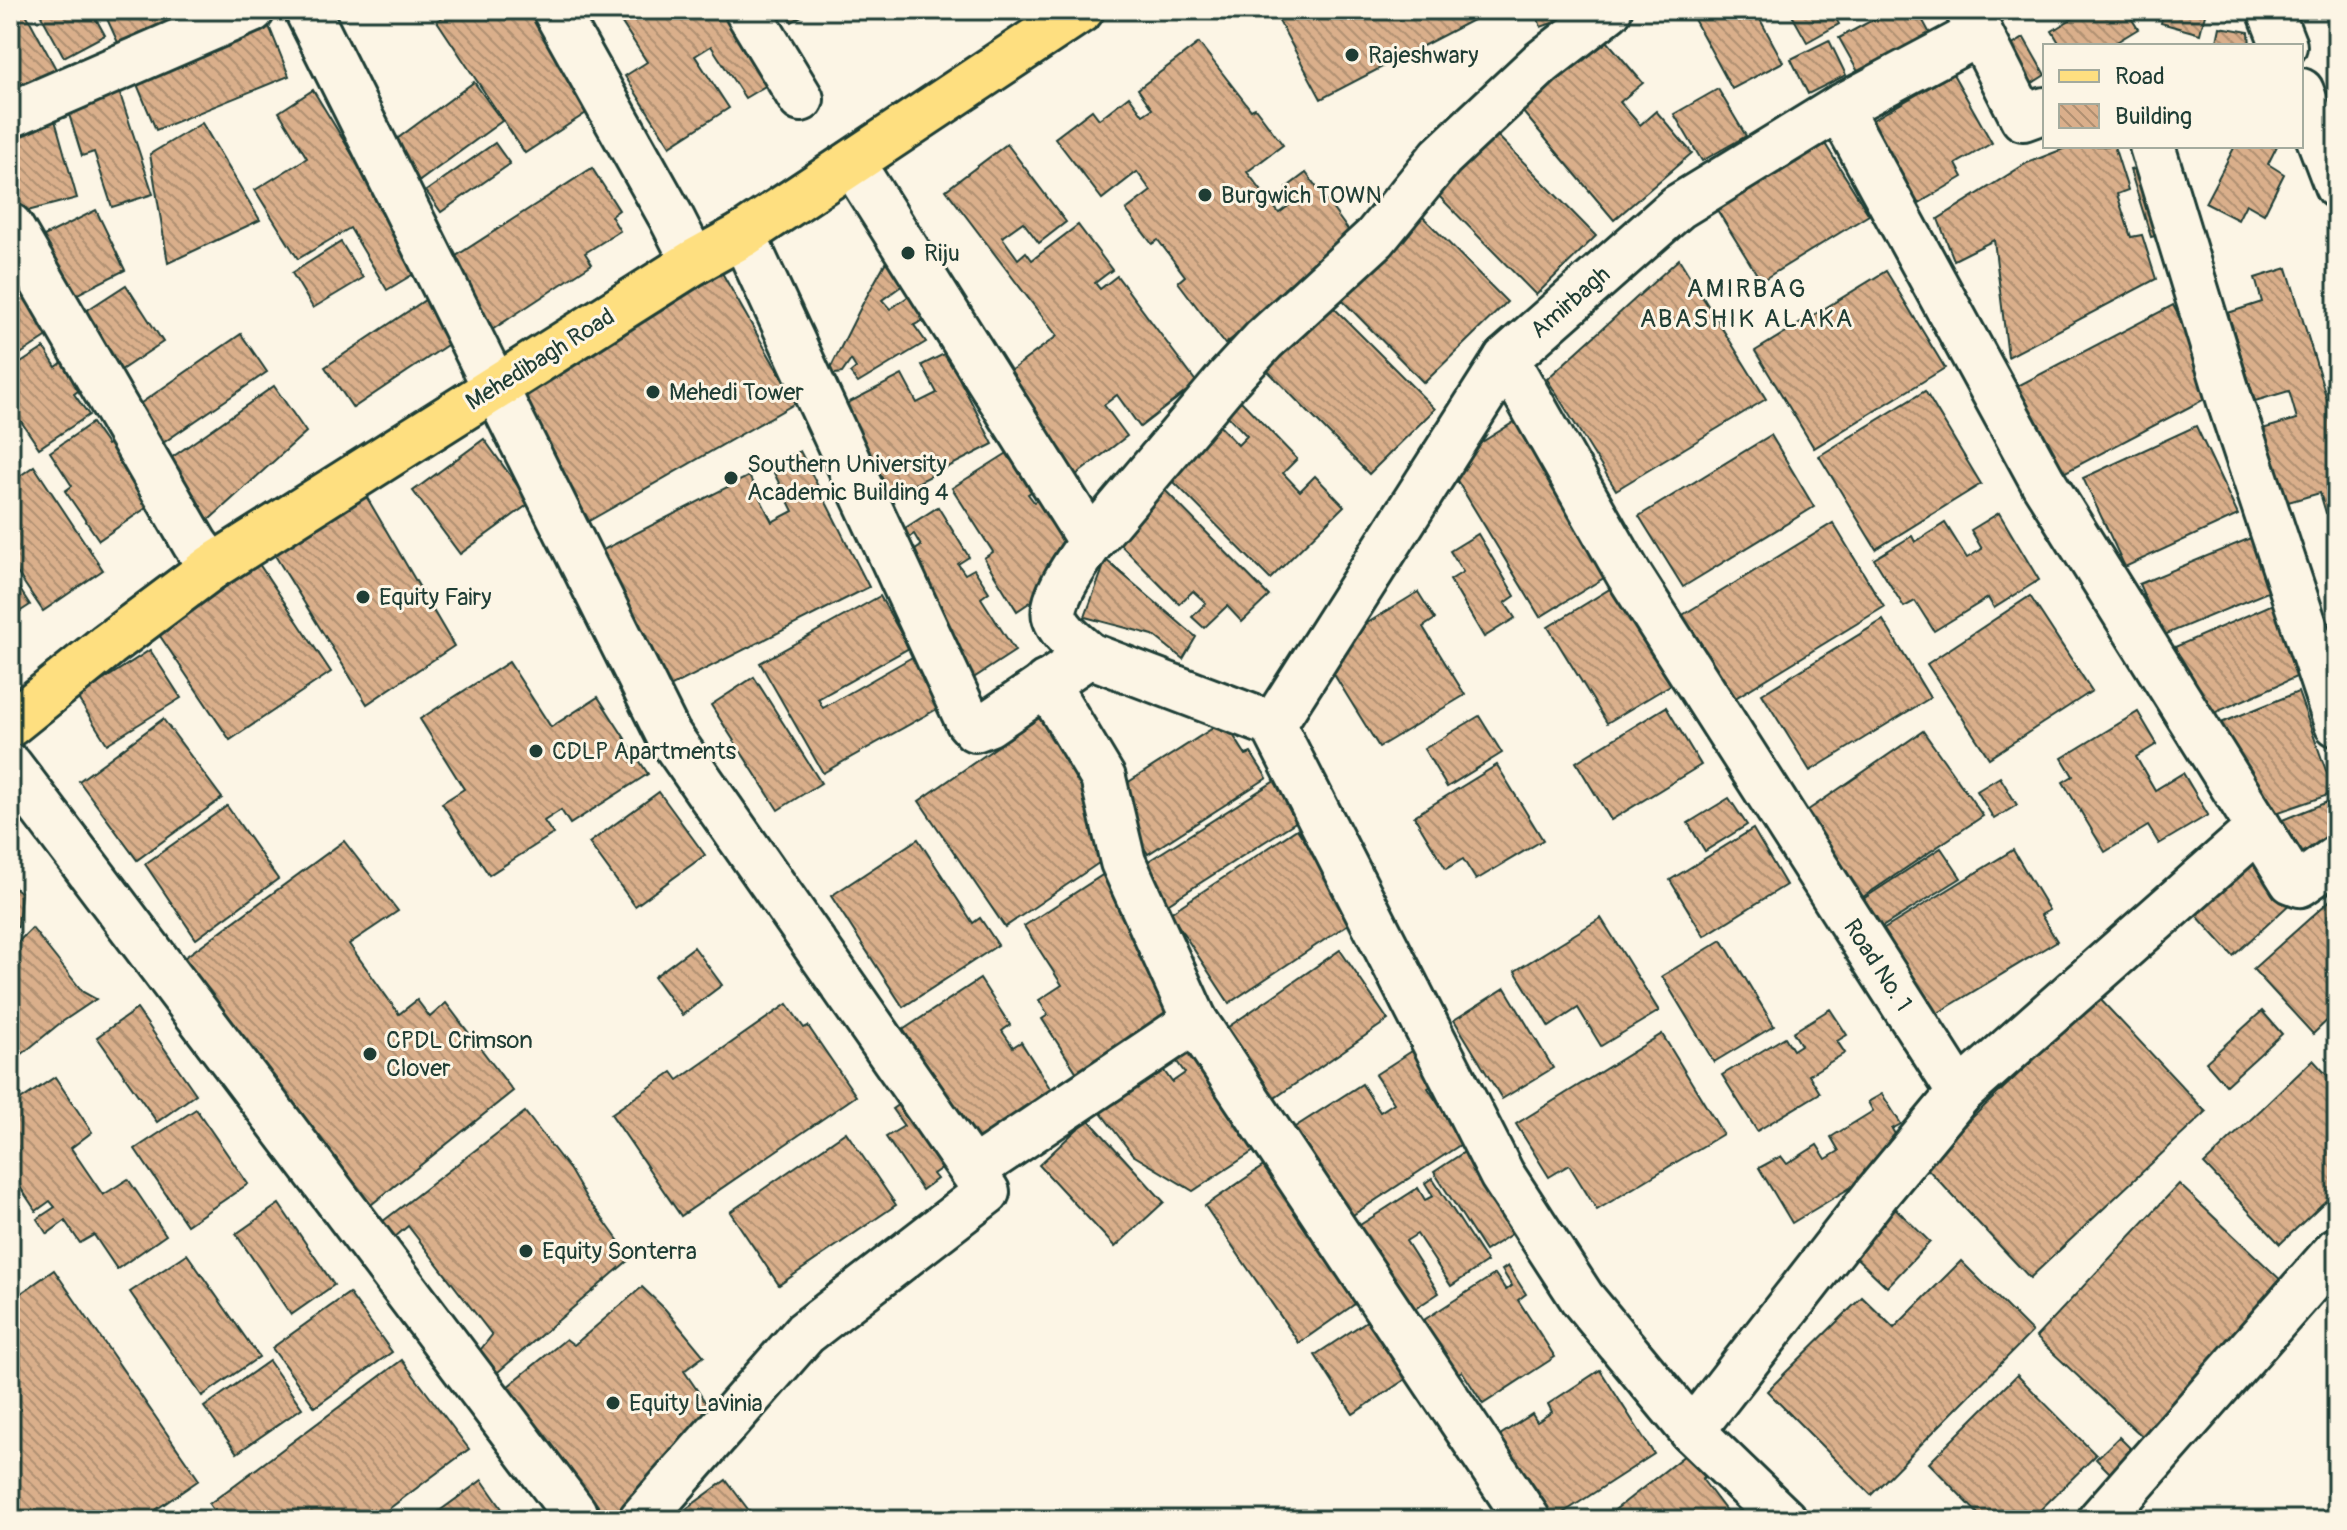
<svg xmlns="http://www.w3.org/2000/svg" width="2347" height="1530" font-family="Pangolin,sans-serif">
<defs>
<pattern id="building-back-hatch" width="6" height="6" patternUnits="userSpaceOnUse" patternTransform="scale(2)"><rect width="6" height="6" fill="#daaf8b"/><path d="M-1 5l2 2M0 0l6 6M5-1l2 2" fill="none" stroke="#b09072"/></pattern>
</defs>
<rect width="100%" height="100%" fill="#fcf5e5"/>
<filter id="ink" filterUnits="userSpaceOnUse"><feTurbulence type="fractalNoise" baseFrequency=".0125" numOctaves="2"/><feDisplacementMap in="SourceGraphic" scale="16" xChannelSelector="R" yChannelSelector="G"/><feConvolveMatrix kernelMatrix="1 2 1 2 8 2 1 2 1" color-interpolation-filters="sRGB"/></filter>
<g filter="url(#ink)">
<g fill="url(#building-back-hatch)" stroke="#1f3d34" stroke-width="2">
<path d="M 10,10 L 24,10 L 56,69 L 23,86 L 10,62 Z"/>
<path d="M 38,10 L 91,10 L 105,35 L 64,57 Z"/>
<path d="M 103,10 L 173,10 L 178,20 L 119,45 Z"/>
<path d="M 453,10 L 537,10 L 600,104 L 525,153 L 437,21 Z"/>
<path d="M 636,10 L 720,10 L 767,85 L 745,98 L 711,46 L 695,56 L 729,108 L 670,146 L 625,76 L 647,62 L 620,20 Z"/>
<path d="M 784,10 L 811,10 L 792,22 Z"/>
<path d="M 1273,10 L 1492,10 L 1321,99 Z"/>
<path d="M 1535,10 L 1566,10 L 1569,17 L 1541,27 Z"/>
<path d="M 1689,10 L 1755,10 L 1783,62 L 1732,89 Z"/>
<path d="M 1789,10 L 1831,10 L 1839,24 L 1807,42 Z"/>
<path d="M 1891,10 L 1917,10 L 1933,39 L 1862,79 L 1839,38 Z"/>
<path d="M 2086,10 L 2126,10 L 2138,29 L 2110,46 L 2061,46 L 2052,31 Z"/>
<path d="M 2164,10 L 2206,10 L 2200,34 L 2161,23 Z"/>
<path d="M 263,11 L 289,76 L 156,130 L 129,65 Z"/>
<path d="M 2220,27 L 2249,32 L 2250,46 L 2216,46 Z"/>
<path d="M 1601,34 L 1643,83 L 1620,102 L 1640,125 L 1656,111 L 1692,153 L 1614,220 L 1517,105 Z"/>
<path d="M 2024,38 L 2045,75 L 2023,89 L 2001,52 Z"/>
<path d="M 1829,40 L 1846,75 L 1808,94 L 1791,59 Z"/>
<path d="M 1199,43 L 1251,110 L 1255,108 L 1283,145 L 1247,172 L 1279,213 L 1296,200 L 1286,188 L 1306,173 L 1357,242 L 1225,344 L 1178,282 L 1185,276 L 1158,240 L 1152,244 L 1126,210 L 1151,191 L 1137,172 L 1102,199 L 1055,138 L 1092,110 L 1099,119 L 1129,96 L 1143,115 L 1152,109 L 1138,89 Z"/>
<path d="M 1953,74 L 1992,143 L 1956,164 L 1963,177 L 1909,209 L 1862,126 Z"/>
<path d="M 474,82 L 502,121 L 410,188 L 382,150 Z"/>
<path d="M 1718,89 L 1746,136 L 1702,161 L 1674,114 Z"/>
<path d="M 313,90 L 422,269 L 387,290 L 350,228 L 298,259 L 255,190 L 307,158 L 279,112 Z"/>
<path d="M 119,91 L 153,194 L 112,207 L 94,152 L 82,156 L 67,108 Z"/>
<path d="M 55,120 L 77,198 L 16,214 L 10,192 L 10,132 Z"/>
<path d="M 202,123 L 260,220 L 168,263 L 150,154 Z"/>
<path d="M 1491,129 L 1596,236 L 1536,295 L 1431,188 Z"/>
<path d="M 1819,134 L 1869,215 L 1761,281 L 1711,200 Z"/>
<path d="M 495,143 L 510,164 L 441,212 L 426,191 Z"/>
<path d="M 1007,144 L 1066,222 L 1039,243 L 1023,222 L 1002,237 L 1018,259 L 1026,252 L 1032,260 L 1078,225 L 1112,270 L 1095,283 L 1100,289 L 1117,276 L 1197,383 L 1140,427 L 1117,395 L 1104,405 L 1127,436 L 1076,475 L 1002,377 L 1057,336 L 946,190 Z"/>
<path d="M 2071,146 L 2114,146 L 2128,190 L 2117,194 L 2131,237 L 2142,235 L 2156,279 L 2008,357 L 1994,240 L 1954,260 L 1938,219 L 2027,163 Z"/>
<path d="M 2235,146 L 2277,146 L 2268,164 L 2284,174 L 2264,214 L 2246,204 L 2238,220 L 2205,203 Z"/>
<path d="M 2153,164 L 2173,231 L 2151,237 L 2130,170 Z"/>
<path d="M 592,168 L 619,210 L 611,216 L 620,231 L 585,253 L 592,264 L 484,335 L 439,267 Z"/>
<path d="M 1415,209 L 1507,302 L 1424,383 L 1333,291 Z"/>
<path d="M 96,210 L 125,270 L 66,300 L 36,240 Z"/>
<path d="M 341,242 L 363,278 L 313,308 L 292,273 Z"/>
<path d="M 889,256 L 907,282 L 882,300 L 890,309 L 912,294 L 930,317 L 914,325 L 926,342 L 858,383 L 850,373 L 856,368 L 851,360 L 842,373 L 827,375 L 862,305 Z"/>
<path d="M 1679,259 L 1766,399 L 1616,490 L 1547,379 Z"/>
<path d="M 717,264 L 796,403 L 589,521 L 510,381 Z"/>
<path d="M 2287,268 L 2337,432 L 2337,510 L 2326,513 L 2320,493 L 2281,504 L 2259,430 L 2297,419 L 2289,391 L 2255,401 L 2228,313 L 2262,302 L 2255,278 Z"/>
<path d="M 1886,271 L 1945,368 L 1814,448 L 1755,351 Z"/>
<path d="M 126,285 L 163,342 L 115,374 L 78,316 Z"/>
<path d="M 21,292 L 49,335 L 10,361 L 10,300 Z"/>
<path d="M 431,296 L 459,337 L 353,408 L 325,367 Z"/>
<path d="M 1324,298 L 1435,409 L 1369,474 L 1259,362 Z"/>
<path d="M 2173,305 L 2218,392 L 2058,476 L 2012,389 Z"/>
<path d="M 241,334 L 267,372 L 157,447 L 131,410 Z"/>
<path d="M 44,348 L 56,367 L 67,359 L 85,386 L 74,394 L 89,415 L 39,448 L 10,405 L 10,370 Z"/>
<path d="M 946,353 L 993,444 L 886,499 L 840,407 L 902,375 L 917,403 L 937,393 L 922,365 Z"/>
<path d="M 274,386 L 306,432 L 200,528 L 161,465 Z"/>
<path d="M 1925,391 L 1981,484 L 1876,549 L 1819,456 Z"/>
<path d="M 1241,401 L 1297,459 L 1283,473 L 1300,491 L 1315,476 L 1344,506 L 1270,579 L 1166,474 L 1217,423 L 1238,445 L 1247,436 L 1226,414 Z"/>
<path d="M 1519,419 L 1612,573 L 1540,617 L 1447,464 Z"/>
<path d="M 92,423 L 107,445 L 119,438 L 128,453 L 118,460 L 149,506 L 99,540 L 65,491 L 72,486 L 50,452 Z"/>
<path d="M 2196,426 L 2238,515 L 2125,567 L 2083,478 Z"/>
<path d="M 1771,435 L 1814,507 L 1683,587 L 1639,516 Z"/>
<path d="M 484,439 L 530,503 L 460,554 L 413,491 Z"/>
<path d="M 1020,445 L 1045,483 L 1028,494 L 1034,502 L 1050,492 L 1083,543 L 1069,562 L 1038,583 L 1044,593 L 1017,611 L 984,558 L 993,552 L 952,488 Z"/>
<path d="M 800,451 L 869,587 L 668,688 L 599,552 L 749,476 L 772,522 L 793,511 L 770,465 Z"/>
<path d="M 34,466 L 103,570 L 43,611 L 10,562 L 10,483 Z"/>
<path d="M 359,484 L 454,646 L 367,704 L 271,549 Z"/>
<path d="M 1160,485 L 1269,596 L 1242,622 L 1227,606 L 1204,628 L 1192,617 L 1206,603 L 1193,591 L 1179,604 L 1110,534 Z"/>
<path d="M 938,507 L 969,557 L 958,564 L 965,574 L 974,569 L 989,592 L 981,598 L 1015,651 L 972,679 L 908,555 L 921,546 L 914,534 L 905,540 L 899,532 Z"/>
<path d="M 1999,513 L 2039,580 L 1994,608 L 1988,598 L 1934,631 L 1915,601 L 1904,607 L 1874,559 L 1912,536 L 1915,542 L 1945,523 L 1967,558 L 1982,549 L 1971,530 Z"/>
<path d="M 1833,523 L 1884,607 L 1727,703 L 1676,619 Z"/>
<path d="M 1478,534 L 1515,596 L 1505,603 L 1515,618 L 1484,637 L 1450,580 L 1463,572 L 1450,551 Z"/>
<path d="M 2253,537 L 2275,589 L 2162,636 L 2139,584 Z"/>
<path d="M 1106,560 L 1196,637 L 1183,659 L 1153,635 L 1085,617 Z"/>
<path d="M 259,564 L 331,672 L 230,740 L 158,633 Z"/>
<path d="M 10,574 L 30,605 L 10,618 Z"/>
<path d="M 1613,587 L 1672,684 L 1607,723 L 1548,627 Z"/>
<path d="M 1418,592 L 1435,619 L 1423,627 L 1465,695 L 1379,747 L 1320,652 Z"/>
<path d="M 880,596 L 909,648 L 818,699 L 823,708 L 914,656 L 942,706 L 823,773 L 760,663 Z"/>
<path d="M 2030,596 L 2092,691 L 1989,758 L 1927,664 Z"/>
<path d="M 2273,604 L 2303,674 L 2205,717 L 2175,647 Z"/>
<path d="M 1883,620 L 1930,698 L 1810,771 L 1762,694 Z"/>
<path d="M 150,650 L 181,698 L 107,744 L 77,697 Z"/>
<path d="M 509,662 L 551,727 L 598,697 L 648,774 L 570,824 L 561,810 L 544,821 L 553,834 L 489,875 L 442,803 L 464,789 L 420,719 Z"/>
<path d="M 754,677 L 821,783 L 778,810 L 711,705 Z"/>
<path d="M 2298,692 L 2334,793 L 2264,817 L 2211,727 Z"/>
<path d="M 1666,707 L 1701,765 L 1611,820 L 1576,762 Z"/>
<path d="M 1047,712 L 1115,852 L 1005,927 L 919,801 Z"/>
<path d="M 2138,712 L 2157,744 L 2136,757 L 2155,790 L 2183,773 L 2208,815 L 2159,844 L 2148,826 L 2105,852 L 2063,782 L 2073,776 L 2062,758 Z"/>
<path d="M 1479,716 L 1502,753 L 1447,787 L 1424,749 Z"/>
<path d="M 163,719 L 222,798 L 137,860 L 79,781 Z"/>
<path d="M 1224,721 L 1246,755 L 1251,753 L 1267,778 L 1148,854 L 1115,802 L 1113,792 Z"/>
<path d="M 1923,731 L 1983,816 L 1857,901 L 1801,815 Z"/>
<path d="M 1497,765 L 1543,840 L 1476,880 L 1463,859 L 1446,869 L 1414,816 Z"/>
<path d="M 1281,777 L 1305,816 L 1164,906 L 1139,867 Z"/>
<path d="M 2000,777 L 2017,805 L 1994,819 L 1977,791 Z"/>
<path d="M 659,792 L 705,855 L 635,906 L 589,843 Z"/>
<path d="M 1729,798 L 1747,825 L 1705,851 L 1688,823 Z"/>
<path d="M 2337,798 L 2337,845 L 2303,869 L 2275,823 Z"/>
<path d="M 227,806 L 278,879 L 196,939 L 145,864 Z"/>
<path d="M 1297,829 L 1356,919 L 1229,1003 L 1170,913 Z"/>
<path d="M 1753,829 L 1786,885 L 1704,936 L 1670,880 Z"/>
<path d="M 918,839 L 973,923 L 980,918 L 998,945 L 903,1007 L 831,896 Z"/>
<path d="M 344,841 L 398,911 L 349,944 L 399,1014 L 417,1000 L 430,1017 L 446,1003 L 513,1091 L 367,1208 L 184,958 Z"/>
<path d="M 1941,848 L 1961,878 L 1877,930 L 1860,901 Z"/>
<path d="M 2013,850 L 2049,910 L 2041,915 L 2057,941 L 1928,1019 L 1876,934 Z"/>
<path d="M 2247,853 L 2292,902 L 2233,956 L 2188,906 Z"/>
<path d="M 1104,874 L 1159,960 L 1182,1010 L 1079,1076 L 1042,1019 L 1048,1015 L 1039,1000 L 1062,985 L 1024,926 Z"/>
<path d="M 10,884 L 21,893 L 18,927 L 10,929 Z"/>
<path d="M 2337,894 L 2337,1011 L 2313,1034 L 2253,969 Z"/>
<path d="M 1601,918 L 1659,1011 L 1601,1046 L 1578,1008 L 1549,1027 L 1515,971 Z"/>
<path d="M 32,928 L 83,992 L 96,999 L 59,1024 L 10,1064 L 10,933 L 17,943 Z"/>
<path d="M 1722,940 L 1774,1026 L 1714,1062 L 1662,976 Z"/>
<path d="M 694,947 L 722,985 L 682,1015 L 654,977 Z"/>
<path d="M 1340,950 L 1388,1020 L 1266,1104 L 1218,1034 Z"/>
<path d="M 980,979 L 1010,1025 L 1002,1031 L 1013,1047 L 1021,1042 L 1053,1093 L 965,1150 L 892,1037 Z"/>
<path d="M 1505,988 L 1553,1068 L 1502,1099 L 1454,1020 Z"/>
<path d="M 2099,998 L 2206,1112 L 2030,1278 L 1923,1164 Z"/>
<path d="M 787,1004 L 804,1028 L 808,1026 L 856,1096 L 681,1216 L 611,1114 L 672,1072 L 678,1080 Z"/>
<path d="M 137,1009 L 196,1094 L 157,1122 L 97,1037 Z"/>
<path d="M 1830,1009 L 1847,1035 L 1837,1041 L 1845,1053 L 1809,1075 L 1820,1093 L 1757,1131 L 1722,1075 L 1785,1037 L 1793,1050 L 1801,1045 L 1793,1032 Z"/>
<path d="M 2262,1011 L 2282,1034 L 2226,1085 L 2206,1062 Z"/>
<path d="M 1662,1034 L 1723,1134 L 1597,1210 L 1569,1165 L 1549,1177 L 1516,1124 Z"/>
<path d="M 1179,1039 L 1196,1065 L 1207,1058 L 1266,1143 L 1193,1191 L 1133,1155 L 1094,1104 L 1152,1054 L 1172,1082 L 1185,1073 L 1167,1048 Z"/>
<path d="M 1412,1051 L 1420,1061 L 1441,1080 L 1428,1088 L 1463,1143 L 1342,1222 L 1284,1134 L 1362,1084 L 1380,1112 L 1394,1103 L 1375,1075 Z"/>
<path d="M 2313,1060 L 2337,1086 L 2337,1190 L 2280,1244 L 2204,1164 Z"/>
<path d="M 55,1077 L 92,1132 L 71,1148 L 103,1195 L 128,1179 L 166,1235 L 117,1269 L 94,1235 L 80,1243 L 65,1221 L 47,1234 L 37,1219 L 55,1207 L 50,1201 L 36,1211 L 10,1172 L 10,1153 L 16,1149 L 10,1140 L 10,1107 Z"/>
<path d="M 1882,1094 L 1901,1124 L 1892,1129 L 1903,1148 L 1878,1171 L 1792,1223 L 1759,1168 L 1781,1156 L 1787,1164 L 1817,1145 L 1826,1159 L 1839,1151 L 1831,1137 L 1873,1111 L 1868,1102 Z"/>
<path d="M 908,1098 L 952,1161 L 933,1174 L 937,1179 L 922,1190 L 886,1137 L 904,1126 L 892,1109 Z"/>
<path d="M 196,1109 L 248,1184 L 187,1225 L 135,1149 Z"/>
<path d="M 525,1112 L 570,1170 L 588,1201 L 600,1215 L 631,1258 L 484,1384 L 470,1363 L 492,1335 L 408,1226 L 388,1243 L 378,1225 Z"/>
<path d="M 1088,1119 L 1164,1202 L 1115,1247 L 1039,1165 Z"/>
<path d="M 846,1132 L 896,1205 L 779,1285 L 730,1212 Z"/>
<path d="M 1469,1149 L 1521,1228 L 1485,1251 L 1434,1172 Z"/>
<path d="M 1271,1161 L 1365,1297 L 1299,1343 L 1205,1206 Z"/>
<path d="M 1432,1178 L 1487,1262 L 1451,1286 L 1417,1234 L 1406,1241 L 1439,1293 L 1404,1316 L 1349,1232 L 1418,1188 L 1425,1200 L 1433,1196 L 1425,1183 Z"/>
<path d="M 2179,1184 L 2286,1285 L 2144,1438 L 2036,1337 Z"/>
<path d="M 1889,1202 L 1930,1242 L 1887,1287 L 1845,1247 Z"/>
<path d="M 279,1204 L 334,1285 L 291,1315 L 236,1234 Z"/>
<path d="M 187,1254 L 259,1357 L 202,1396 L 130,1292 Z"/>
<path d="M 1961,1261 L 2032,1332 L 1871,1495 L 1767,1391 L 1862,1297 L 1894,1328 Z"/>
<path d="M 1508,1266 L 1526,1294 L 1518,1300 L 1555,1357 L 1483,1404 L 1462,1371 L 1447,1380 L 1413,1327 L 1495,1274 L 1506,1290 L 1512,1286 L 1502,1270 Z"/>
<path d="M 54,1270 L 199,1480 L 141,1520 L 10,1520 L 10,1301 Z"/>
<path d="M 642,1287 L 665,1309 L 704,1356 L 684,1371 L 717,1419 L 668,1473 L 614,1520 L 609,1520 L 507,1387 L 566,1339 L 574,1345 Z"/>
<path d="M 349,1293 L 392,1352 L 315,1407 L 272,1348 Z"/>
<path d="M 1379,1313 L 1418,1371 L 1353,1414 L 1315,1355 Z"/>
<path d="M 402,1360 L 469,1449 L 374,1520 L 220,1520 L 209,1504 Z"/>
<path d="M 269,1361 L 302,1408 L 237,1453 L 204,1407 Z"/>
<path d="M 1600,1370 L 1654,1454 L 1552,1520 L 1543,1520 L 1491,1441 L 1532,1414 L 1537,1422 L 1552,1412 L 1548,1404 Z"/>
<path d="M 2017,1375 L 2096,1455 L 2030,1520 L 1984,1520 L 1929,1463 Z"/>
<path d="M 2119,1437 L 2143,1461 L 2120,1483 L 2096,1459 Z"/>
<path d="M 1694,1448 L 1712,1471 L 1702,1479 L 1733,1520 L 1602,1520 Z"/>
<path d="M 482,1480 L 510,1520 L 438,1520 L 434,1515 Z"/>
<path d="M 726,1480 L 756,1520 L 671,1520 Z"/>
</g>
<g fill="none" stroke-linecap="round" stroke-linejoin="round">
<g stroke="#1f3d34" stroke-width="50">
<g id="minor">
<path d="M 307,10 L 668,734 L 987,1192 L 805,1333 L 641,1520"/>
<path d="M 555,10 L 670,215 L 694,262"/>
<path d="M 747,10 L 801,99"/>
<path d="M 2270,10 L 2284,46"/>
<path d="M 1980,33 L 2023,118 L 2045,110"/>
<path d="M 2301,91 L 2337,186"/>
<path d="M 1839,108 L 2043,482 L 2292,881 L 2300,884 L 2337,858"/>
<path d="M 10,115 L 252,10"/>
<path d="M 2152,146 L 2231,405 L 2337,724"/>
<path d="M 852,163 L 1091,542"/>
<path d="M 10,226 L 195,544 L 212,567"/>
<path d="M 743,235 L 968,721 L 975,729 L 988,724 L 1089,655 L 1273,725 L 1502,1175 L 1582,1298 L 1692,1431 L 1784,1520"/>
<path d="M 1506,359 L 1629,575 L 1960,1093 L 1877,1193 L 1692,1431"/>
<path d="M 1089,655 C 1077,644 1060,633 1055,617 C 1049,600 1081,557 1091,542 L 1228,379 L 1264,340 L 1375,238 L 1441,157 L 1541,63 L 1609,10"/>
<path d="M 1046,683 L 1103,778 L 1123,862 L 1195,1021"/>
<path d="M 1273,725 L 1506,359 L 1678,207 L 1839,108 L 1980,33 L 1968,10"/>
<path d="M 10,766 L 574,1513"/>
<path d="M 1960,1093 L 2259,828"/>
<path d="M 973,1170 L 1195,1021 L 1528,1520"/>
<path d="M 2100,1520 L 2337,1250"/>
</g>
</g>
<g stroke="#1f3d34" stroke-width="50">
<path id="major" d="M 10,724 L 108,645 L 212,567 L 694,262 L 743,235 L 1081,10"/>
</g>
<use href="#minor" stroke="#fcf5e5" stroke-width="44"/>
<use href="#major" stroke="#fedf80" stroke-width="44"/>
</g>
</g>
<g fill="#1f3d34" stroke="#fcf5e5" stroke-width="3">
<circle cx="1352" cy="55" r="8"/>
<circle cx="1205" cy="195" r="8"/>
<circle cx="908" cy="253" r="8"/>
<circle cx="653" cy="392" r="8"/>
<circle cx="731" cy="478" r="8"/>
<circle cx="363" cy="597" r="8"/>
<circle cx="536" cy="751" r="8"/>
<circle cx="370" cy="1054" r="8"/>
<circle cx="526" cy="1251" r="8"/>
<circle cx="613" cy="1403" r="8"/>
</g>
<g text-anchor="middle" stroke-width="6" stroke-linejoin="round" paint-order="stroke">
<g font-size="24" fill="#1f3d34" stroke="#fcf5e5" text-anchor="start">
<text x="1368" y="63">Rajeshwary</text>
<text x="1221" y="203">Burgwich TOWN</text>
<text x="924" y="261">Riju</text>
<text x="669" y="400">Mehedi Tower</text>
<text x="747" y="472">Southern University<tspan x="747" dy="28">Academic Building 4</tspan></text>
<text x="379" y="605">Equity Fairy</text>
<text x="552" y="759">CDLP Apartments</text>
<text x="386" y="1048">CPDL Crimson<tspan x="386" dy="28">Clover</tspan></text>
<text x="542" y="1259">Equity Sonterra</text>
<text x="629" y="1411">Equity Lavinia</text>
</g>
<g font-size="24" fill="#1f3d34" stroke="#fcf5e5">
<text transform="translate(1570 302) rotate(-41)" y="8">Amirbagh</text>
<text transform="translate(540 359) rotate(-32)" y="8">Mehedibagh Road</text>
<text transform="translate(1878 965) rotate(57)" y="8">Road No. 1</text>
</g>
<g font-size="26" letter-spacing="2" fill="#1f3d34" stroke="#fcf5e5">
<text x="1747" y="297">AMIRBAG<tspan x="1747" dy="30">ABASHIK ALAKA</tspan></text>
</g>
</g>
<rect width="2347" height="1530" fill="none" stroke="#fcf5e5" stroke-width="40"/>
<rect x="20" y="20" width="2307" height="1490" fill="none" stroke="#1f3d34" stroke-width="3" filter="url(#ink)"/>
<rect x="2043" y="44" width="260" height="104" fill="#fcf5e5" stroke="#a4ab9e" stroke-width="2"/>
<rect x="2059" y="70" width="40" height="12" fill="#fedf80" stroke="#a4ab9e" stroke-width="2"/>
<text x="2115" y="84" font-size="24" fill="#1f3d34">Road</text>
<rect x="2059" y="104" width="40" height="24" fill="url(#building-back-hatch)" stroke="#a4ab9e" stroke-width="2"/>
<text x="2115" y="124" font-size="24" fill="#1f3d34">Building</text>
</svg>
